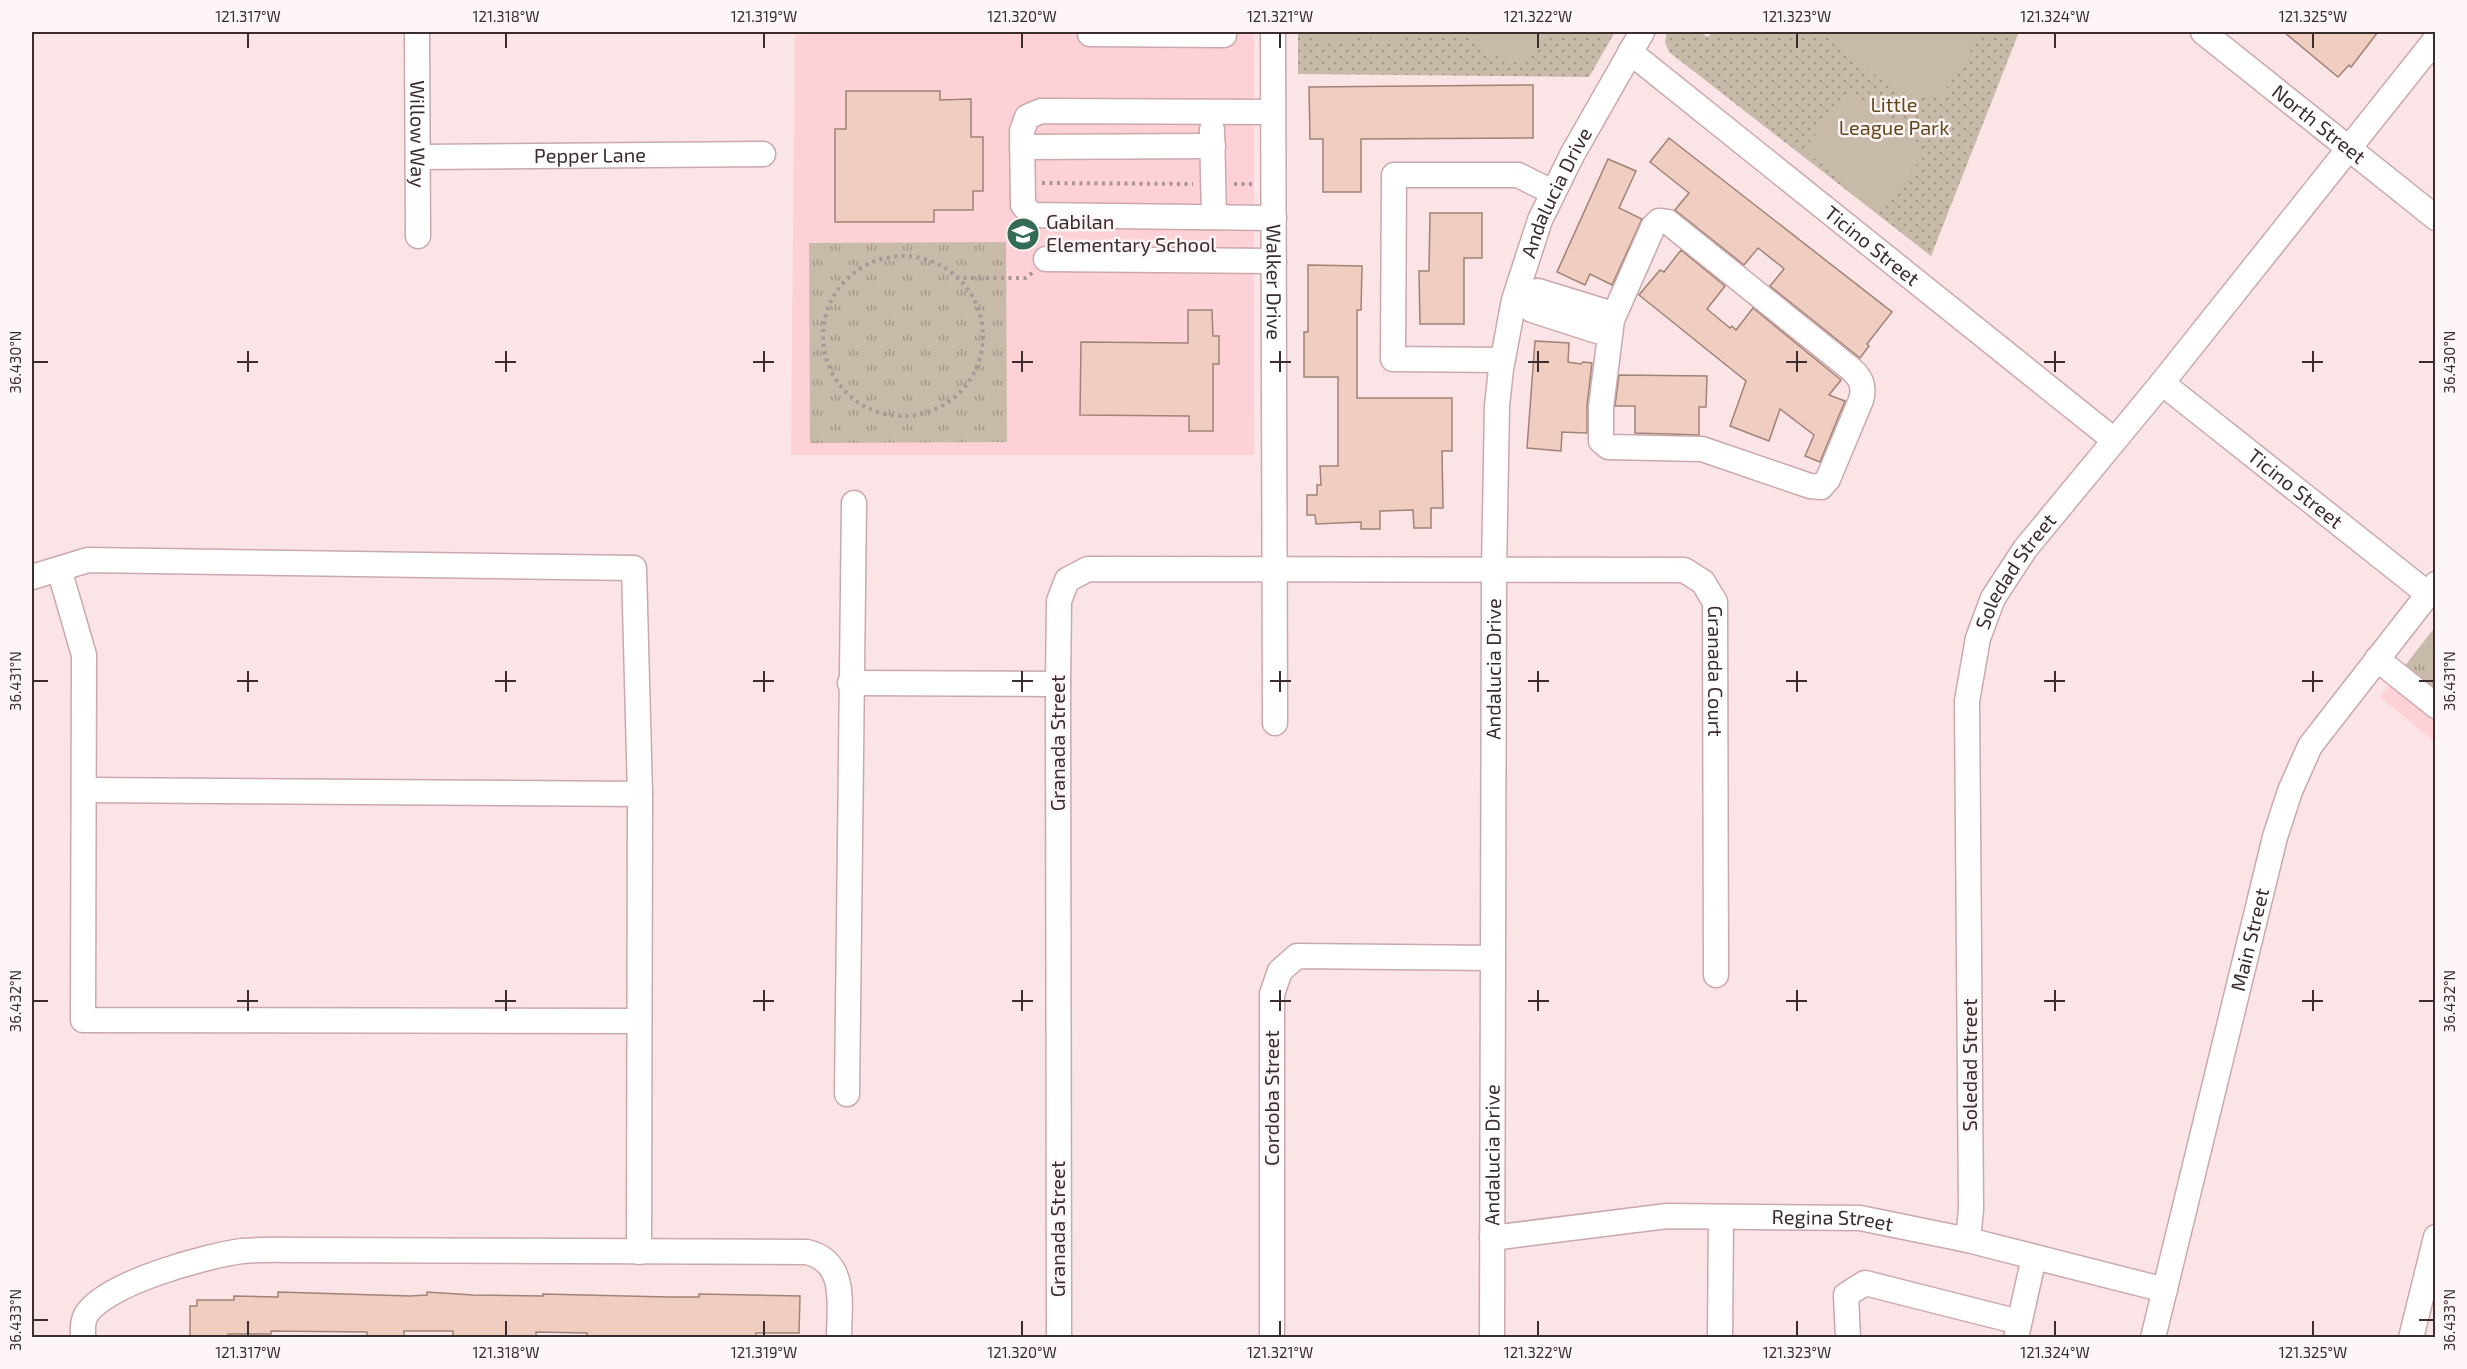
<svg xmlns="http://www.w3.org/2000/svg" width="2467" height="1369" font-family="'Exo 2',sans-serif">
<defs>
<pattern id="grass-tufts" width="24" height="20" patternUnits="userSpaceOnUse" patternTransform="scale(1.5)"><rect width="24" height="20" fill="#c8baa9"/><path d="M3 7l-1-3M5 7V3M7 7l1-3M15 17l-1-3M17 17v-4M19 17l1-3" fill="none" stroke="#a4988a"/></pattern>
<pattern id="park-dots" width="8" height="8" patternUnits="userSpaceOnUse" patternTransform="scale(1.5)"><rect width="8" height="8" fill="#c8baa9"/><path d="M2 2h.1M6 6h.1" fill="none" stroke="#a4988a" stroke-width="1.8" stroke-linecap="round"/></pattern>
</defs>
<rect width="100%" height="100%" fill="#fae4e6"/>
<g fill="#fed1d6">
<path d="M 795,32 L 1254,32 L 1254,455 L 791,455 Z"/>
<path d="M 2435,628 L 2435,742 L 2380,697 Z"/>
</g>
<g fill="url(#grass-tufts)">
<path d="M 1006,242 L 1007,442 L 810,443 L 809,243 Z"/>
<path d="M 2435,627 L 2435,706 L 2397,676 Z"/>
</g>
<g fill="url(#park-dots)">
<path d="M 1298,32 L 1615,32 L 1589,77 L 1298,74 Z"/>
<path d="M 1667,32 L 1699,32 L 1708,37 L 1712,32 L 2019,32 L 1931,256 L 1669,52 L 1665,42 Z"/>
</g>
<g fill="#c8baa9">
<rect x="1319" y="32" width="31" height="11"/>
<rect x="1371" y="32" width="31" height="12"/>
<path d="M 1472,32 L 1557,32 L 1518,62 C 1499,64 1483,46 1472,32 Z"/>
<path d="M 1823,32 L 1983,32 L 1942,95 L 1906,100 Z"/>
<path d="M 1852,91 L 1927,153 L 1878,211 L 1803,149 Z"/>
</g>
<g fill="#efcec1" stroke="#a08276" stroke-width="1.5">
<path d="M 2284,32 L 2378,32 L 2351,67 L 2349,65 L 2338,77 Z"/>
<path d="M 1533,85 L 1533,138 L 1361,139 L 1361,192 L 1323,192 L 1323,139 L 1310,139 L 1309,87 Z"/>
<path d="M 846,91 L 940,91 L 940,100 L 971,99 L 971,137 L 983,137 L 983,191 L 973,191 L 973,210 L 934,210 L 934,222 L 835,222 L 835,129 L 846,129 Z"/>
<path d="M 1669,138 L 1892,312 L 1867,344 L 1869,346 L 1860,358 L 1770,286 L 1784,269 L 1782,267 L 1758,248 L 1744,265 L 1675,210 L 1689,193 L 1650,162 Z"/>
<path d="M 1608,159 L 1636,171 L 1619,208 L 1642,219 L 1612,285 L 1590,274 L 1585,285 L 1557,272 Z"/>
<path d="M 1430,213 L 1482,213 L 1482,258 L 1464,258 L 1464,324 L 1420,324 L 1419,271 L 1429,271 Z"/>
<path d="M 1681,250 L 1725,286 L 1707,309 L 1730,328 L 1732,326 L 1736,330 L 1753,308 L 1841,380 L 1829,395 L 1845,401 L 1820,462 L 1805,456 L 1814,435 L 1780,409 L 1769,441 L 1730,426 L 1746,381 L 1639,295 L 1660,270 L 1664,272 Z"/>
<path d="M 1308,265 L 1362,266 L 1361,310 L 1357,310 L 1357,398 L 1452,398 L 1452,451 L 1442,451 L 1443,508 L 1431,508 L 1431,528 L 1414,528 L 1413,510 L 1380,511 L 1380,529 L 1361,529 L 1361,522 L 1316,524 L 1315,515 L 1307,515 L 1307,495 L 1317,495 L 1317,485 L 1321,485 L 1320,466 L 1338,466 L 1338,377 L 1304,377 L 1304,332 L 1308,332 Z"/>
<path d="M 1188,310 L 1212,310 L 1213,336 L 1219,336 L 1219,364 L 1213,364 L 1213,431 L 1189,431 L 1189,416 L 1080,415 L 1081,342 L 1188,343 Z"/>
<path d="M 1535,341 L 1569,343 L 1568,362 L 1581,364 L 1583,362 L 1592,363 L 1587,405 L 1587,433 L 1562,432 L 1561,451 L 1527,448 Z"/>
<path d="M 1619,375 L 1707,376 L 1706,407 L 1699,407 L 1699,435 L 1635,433 L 1635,406 L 1615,406 Z"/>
<path d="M 278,1292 L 410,1296 L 427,1295 L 427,1292 L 473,1295 L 543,1296 L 543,1294 L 668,1297 L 699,1297 L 699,1294 L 800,1296 L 799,1333 L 756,1333 L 756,1338 L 587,1338 L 587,1333 L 536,1332 L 536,1338 L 453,1338 L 453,1331 L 404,1331 L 404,1338 L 367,1338 L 367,1332 L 271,1331 L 271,1334 L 228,1334 L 228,1338 L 190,1338 L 190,1306 L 197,1306 L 197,1300 L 234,1300 L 234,1296 L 278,1297 Z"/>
</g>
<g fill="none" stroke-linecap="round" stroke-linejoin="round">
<g stroke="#cba8ac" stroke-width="27">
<g id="minor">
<path id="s1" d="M 417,32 L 418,236"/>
<path d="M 1090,32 L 1090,34 L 1224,35 L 1224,32"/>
<path id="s2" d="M 1273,32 L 1275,723"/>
<path id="s3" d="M 2203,32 L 2436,218"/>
<path id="s4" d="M 1630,52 L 2114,440"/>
<path d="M 1273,112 L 1041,111 L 1027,117 L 1022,131 L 1023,205 L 1032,215 L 1274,218"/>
<path d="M 1212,130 L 1214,217"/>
<path d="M 1022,147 L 1213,146"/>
<path id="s5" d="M 418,157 L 763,154"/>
<path d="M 1659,221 L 1668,222 L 1851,369 C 1861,378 1865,386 1861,400 L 1828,479 L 1821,487 L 1810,486 L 1702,449 L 1608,447 L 1601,441 L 1601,407 L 1612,320 L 1653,227 Z"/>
<path d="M 1046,259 L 1274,261"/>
<path d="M 1538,291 L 1603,311 L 1605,323 L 1597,331 L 1532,310 L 1531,299 Z"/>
<path d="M 1502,360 L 1393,359 L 1394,175 L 1518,175 L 1552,192"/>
<path id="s6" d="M 2162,383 L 2428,594"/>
<path d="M 59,569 L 84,655 L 83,1020 L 638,1021"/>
<path d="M 32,577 L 88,560 L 634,568 L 640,794 L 639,1252"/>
<path d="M 2377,659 L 2436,706"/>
<path d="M 850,683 L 1058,684"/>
<path d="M 85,790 L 640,794"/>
<path d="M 847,1094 L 854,503"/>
<path id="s7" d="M 1492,1238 L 1667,1216 L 1860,1218 L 1968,1240 L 2165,1290"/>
<path id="s8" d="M 1968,1240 L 1971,1209 L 1967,701 L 1978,638 L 1993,598 L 2025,549 L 2162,383 L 2436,39"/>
<path d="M 83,1338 C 83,1330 82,1322 86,1315 C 105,1283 206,1256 242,1251 C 263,1249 285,1250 306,1250 L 807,1252 C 848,1262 839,1305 839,1338"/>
<path id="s9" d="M 1059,1338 L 1058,684 L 1059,601 L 1067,580 L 1088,569 L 1684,570 L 1703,582 L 1715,602 L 1716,975"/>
<path d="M 1272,1338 L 1272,994 L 1280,971 L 1297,956 L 1493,958"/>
<path id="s10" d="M 1492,1338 L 1494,570 L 1497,406 L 1501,369 L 1514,300 L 1540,220 L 1572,155 L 1642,32"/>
<path d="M 1720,1338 L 1721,1217"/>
<path d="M 1848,1338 L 1846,1295 L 1865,1283 L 2019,1322"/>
<path d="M 2016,1338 L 2034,1257"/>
<path id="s11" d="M 2153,1338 L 2275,837 L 2290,791 L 2310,746 L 2436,584"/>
<path d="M 2411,1338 L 2436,1237"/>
</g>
</g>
<g stroke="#a99798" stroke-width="4" stroke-dasharray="3 4.5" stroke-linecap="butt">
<path d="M 1042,183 L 1193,184"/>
<path d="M 1234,184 L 1253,184"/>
<circle cx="903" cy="336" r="80"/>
<path d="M 956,278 L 1026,278 L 1033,272"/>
</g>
<use href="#minor" stroke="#fff" stroke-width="24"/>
</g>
<path fill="none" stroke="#3b2d2e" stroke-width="2" d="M 248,33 L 248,48M 506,33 L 506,48M 764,33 L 764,48M 1022,33 L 1022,48M 1280,33 L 1280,48M 1538,33 L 1538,48M 1797,33 L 1797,48M 2055,33 L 2055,48M 2313,33 L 2313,48M 248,351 L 248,372M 506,351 L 506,372M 764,351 L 764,372M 1022,351 L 1022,372M 1280,351 L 1280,372M 1538,351 L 1538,372M 1797,351 L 1797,372M 2055,351 L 2055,372M 2313,351 L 2313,372M 33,362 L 48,362M 237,362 L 258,362M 495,362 L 516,362M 753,362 L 774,362M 1012,362 L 1033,362M 1270,362 L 1291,362M 1528,362 L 1549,362M 1786,362 L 1807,362M 2044,362 L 2065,362M 2302,362 L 2323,362M 2419,362 L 2434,362M 248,671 L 248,692M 506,671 L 506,692M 764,671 L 764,692M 1022,671 L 1022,692M 1280,671 L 1280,692M 1538,671 L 1538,692M 1797,671 L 1797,692M 2055,671 L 2055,692M 2313,671 L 2313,692M 33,681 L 48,681M 237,681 L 258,681M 495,681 L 516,681M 753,681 L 774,681M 1012,681 L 1033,681M 1270,681 L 1291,681M 1528,681 L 1549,681M 1786,681 L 1807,681M 2044,681 L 2065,681M 2302,681 L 2323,681M 2419,681 L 2434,681M 248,990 L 248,1011M 506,990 L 506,1011M 764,990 L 764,1011M 1022,990 L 1022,1011M 1280,990 L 1280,1011M 1538,990 L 1538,1011M 1797,990 L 1797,1011M 2055,990 L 2055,1011M 2313,990 L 2313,1011M 33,1001 L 48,1001M 237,1001 L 258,1001M 495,1001 L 516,1001M 753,1001 L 774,1001M 1012,1001 L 1033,1001M 1270,1001 L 1291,1001M 1528,1001 L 1549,1001M 1786,1001 L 1807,1001M 2044,1001 L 2065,1001M 2302,1001 L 2323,1001M 2419,1001 L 2434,1001M 33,1320 L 48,1320M 2419,1320 L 2434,1320M 248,1321 L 248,1336M 506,1321 L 506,1336M 764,1321 L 764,1336M 1022,1321 L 1022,1336M 1280,1321 L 1280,1336M 1538,1321 L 1538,1336M 1797,1321 L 1797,1336M 2055,1321 L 2055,1336M 2313,1321 L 2313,1336"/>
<defs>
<g id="school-disc" transform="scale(1.725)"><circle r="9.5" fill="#336c55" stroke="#fdf5f6"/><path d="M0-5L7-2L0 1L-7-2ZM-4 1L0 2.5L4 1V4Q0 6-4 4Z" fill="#fff"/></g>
</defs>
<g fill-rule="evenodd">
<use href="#school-disc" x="1023" y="234"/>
</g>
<g text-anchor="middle" stroke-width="5" stroke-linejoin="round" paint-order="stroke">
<g font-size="20" fill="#65471b" stroke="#fdf5f6">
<text x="1894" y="112">Little<tspan x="1894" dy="23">League Park</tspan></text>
</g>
<g font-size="20" fill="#3b2d2e" stroke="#fdf5f6">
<text dy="7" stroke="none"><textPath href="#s3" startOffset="148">North Street</textPath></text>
<text dy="7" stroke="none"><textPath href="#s1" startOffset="102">Willow Way</textPath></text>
<text dy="7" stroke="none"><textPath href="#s5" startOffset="172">Pepper Lane</textPath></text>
<text dy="7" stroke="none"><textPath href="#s10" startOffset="1155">Andalucia Drive</textPath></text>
<text dy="7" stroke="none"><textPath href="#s4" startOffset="310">Ticino Street</textPath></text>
<text dy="7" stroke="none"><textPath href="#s2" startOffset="250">Walker Drive</textPath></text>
<text dy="7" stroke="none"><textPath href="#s6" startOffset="170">Ticino Street</textPath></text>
<text dy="7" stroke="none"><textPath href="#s8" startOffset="680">Soledad Street</textPath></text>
<text dy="7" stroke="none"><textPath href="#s10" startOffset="669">Andalucia Drive</textPath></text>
<text dy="7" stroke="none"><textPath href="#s9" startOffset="1494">Granada Court</textPath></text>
<text transform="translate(1058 743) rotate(-90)" y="7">Granada Street</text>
<text dy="7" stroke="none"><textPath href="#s11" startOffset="410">Main Street</textPath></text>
<text transform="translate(1970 1065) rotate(-90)" y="7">Soledad Street</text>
<text transform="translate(1272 1098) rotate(-90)" y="7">Cordoba Street</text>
<text dy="7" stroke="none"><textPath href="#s10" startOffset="183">Andalucia Drive</textPath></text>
<text dy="7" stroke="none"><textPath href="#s7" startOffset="342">Regina Street</textPath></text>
<text transform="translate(1058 1229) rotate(-90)" y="7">Granada Street</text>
</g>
<g font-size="20" fill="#3b2d2e" stroke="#fdf5f6" text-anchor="start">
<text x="1046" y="229">Gabilan<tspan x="1046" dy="23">Elementary School</tspan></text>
</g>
</g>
<rect width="2467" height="1369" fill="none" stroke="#fdf5f6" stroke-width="66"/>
<rect x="33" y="33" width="2401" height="1303" fill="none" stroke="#3b2d2e" stroke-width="2"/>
<g font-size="15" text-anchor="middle" fill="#3b2d2e">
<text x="248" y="22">121.317°W</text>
<text x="506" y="22">121.318°W</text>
<text x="764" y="22">121.319°W</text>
<text x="1022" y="22">121.320°W</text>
<text x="1280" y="22">121.321°W</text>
<text x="1538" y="22">121.322°W</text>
<text x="1797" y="22">121.323°W</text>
<text x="2055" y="22">121.324°W</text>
<text x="2313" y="22">121.325°W</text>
<text transform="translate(2450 362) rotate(-90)" y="5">36.430°N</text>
<text transform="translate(16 362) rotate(-90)" y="5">36.430°N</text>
<text transform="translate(2450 681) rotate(-90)" y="5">36.431°N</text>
<text transform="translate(16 681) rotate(-90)" y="5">36.431°N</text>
<text transform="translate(2450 1001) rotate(-90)" y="5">36.432°N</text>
<text transform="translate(16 1001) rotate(-90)" y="5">36.432°N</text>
<text transform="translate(2450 1320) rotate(-90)" y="5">36.433°N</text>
<text transform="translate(16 1320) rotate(-90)" y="5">36.433°N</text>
<text x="248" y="1358">121.317°W</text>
<text x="506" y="1358">121.318°W</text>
<text x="764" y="1358">121.319°W</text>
<text x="1022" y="1358">121.320°W</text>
<text x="1280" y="1358">121.321°W</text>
<text x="1538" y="1358">121.322°W</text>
<text x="1797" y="1358">121.323°W</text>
<text x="2055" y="1358">121.324°W</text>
<text x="2313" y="1358">121.325°W</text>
</g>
</svg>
